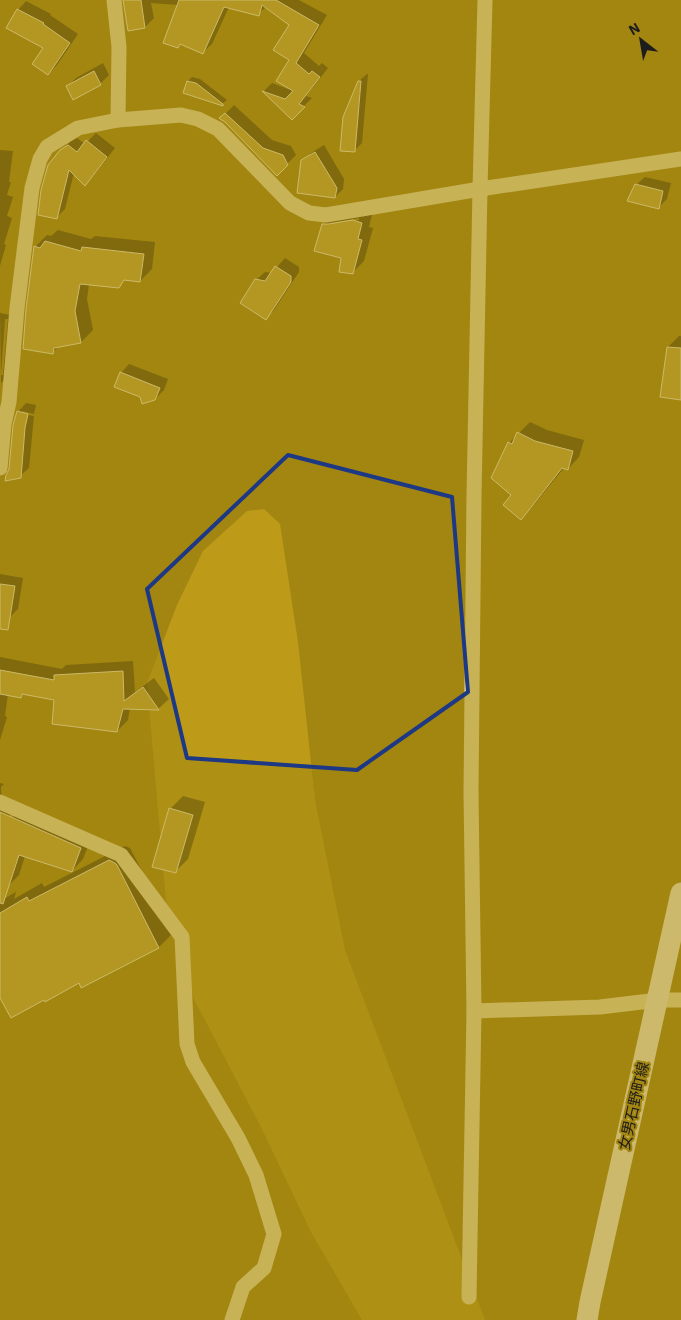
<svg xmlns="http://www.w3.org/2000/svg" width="681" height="1320" font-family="'IBM Plex Sans','Noto Sans JP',sans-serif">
<rect width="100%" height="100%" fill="#a38611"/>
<path fill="#bd9b19" d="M 264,509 L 280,524 L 298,642 L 315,800 L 345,950 L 485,1320 L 362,1320 L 311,1232 L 261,1127 L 194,999 L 166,901 L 147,683 L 177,605 L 203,551 L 247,511 Z"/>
<g fill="#0007" fill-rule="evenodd">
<path d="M 124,0 L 299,0 L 327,15 L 304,53 L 319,66 L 322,63 L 328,68 L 306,96 L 312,98 L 292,118 L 264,91 L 272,83 L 288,89 L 291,59 L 291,25 L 266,7 L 258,14 L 229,7 L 212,44 L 203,52 L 182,43 L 178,47 L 178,5 L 151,3 L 154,18 L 145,27 L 129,29 Z"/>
<path d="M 26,1 L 51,14 L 50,15 L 78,34 L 57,65 L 48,74 L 44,47 L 18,10 Z"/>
<path d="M 103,63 L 109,75 L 100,84 L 74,98 L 68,86 L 76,78 Z"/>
<path d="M 367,74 L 368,74 L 362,143 L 354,151 L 359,81 Z"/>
<path d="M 192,77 L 200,79 L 227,100 L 222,104 L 185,93 L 188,81 Z"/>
<path d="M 234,105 L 272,140 L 291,146 L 296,155 L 277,174 L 226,121 L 221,118 Z"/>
<path d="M 96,133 L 115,148 L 93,176 L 85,184 L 74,173 L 65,209 L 56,218 L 61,151 L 70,142 L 77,138 L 85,144 Z"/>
<path d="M 324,145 L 344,179 L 343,189 L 335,197 L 302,161 L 311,153 Z"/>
<path d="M 0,150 L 13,151 L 9,182 L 11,182 L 7,195 L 13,197 L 7,216 L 12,218 L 4,244 L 6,245 L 0,266 Z"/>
<path d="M 645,177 L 671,183 L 667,199 L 659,207 L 636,185 Z"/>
<path d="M 373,211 L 369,227 L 373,228 L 364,261 L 352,273 L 323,225 L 335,213 ZM 359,218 L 359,220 L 330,225 L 330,223 Z"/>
<path d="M 58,230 L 91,239 L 95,236 L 155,242 L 152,269 L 140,281 L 125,279 L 118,287 L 89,284 L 87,299 L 93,330 L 81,342 L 59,346 L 52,353 L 35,247 L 47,235 L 51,236 Z"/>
<path d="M 285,258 L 299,267 L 299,272 L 274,310 L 266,318 L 256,280 L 265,272 L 272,273 Z"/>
<path d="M 0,313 L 15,316 L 10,374 L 1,383 ZM 5,319 L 8,319 L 3,375 L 1,375 Z"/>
<path d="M 679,336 L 681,336 L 681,399 L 668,347 Z"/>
<path d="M 129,364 L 168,379 L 164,390 L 155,399 L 141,396 L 121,373 Z"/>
<path d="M 26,403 L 36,405 L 34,414 L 22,411 L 22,414 L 34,416 L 29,468 L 20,476 L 11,469 L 18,412 Z"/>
<path d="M 530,422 L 547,430 L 584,440 L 579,457 L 568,469 L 564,468 L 532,507 L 521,518 L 513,494 L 509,443 Z"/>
<path d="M 0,574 L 23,578 L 18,609 L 10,617 L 0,616 Z"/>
<path d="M 0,657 L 62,669 L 66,665 L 133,661 L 135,692 L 154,678 L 169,699 L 158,709 L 130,708 L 128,720 L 117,731 L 55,699 L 24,693 L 21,697 L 8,694 L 5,716 L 7,717 L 0,740 Z"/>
<path d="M 0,783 L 4,784 L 1,787 L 1,791 L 2,796 L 17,805 L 0,829 Z"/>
<path d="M 183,796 L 205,802 L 188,859 L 175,872 L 170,809 Z"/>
<path d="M 24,806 L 92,836 L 83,859 L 72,871 L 25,856 L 19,875 L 8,886 L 0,884 L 0,857 L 12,818 Z"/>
<path d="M 125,846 L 130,848 L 174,932 L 159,947 L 82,986 L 79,982 L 45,999 L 0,995 L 0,901 L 16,892 L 14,899 L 42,883 L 44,887 Z"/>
</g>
<g fill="#c9ac3a" stroke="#fef5d5">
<path d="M 123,0 L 141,0 L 145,28 L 128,31 Z"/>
<path d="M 179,0 L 276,0 L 319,25 L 296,63 L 309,74 L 312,71 L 320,77 L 299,104 L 305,107 L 292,120 L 262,91 L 285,99 L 293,91 L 276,81 L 289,60 L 273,50 L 289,25 L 262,5 L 259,16 L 224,7 L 203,54 L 180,44 L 178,48 L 163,43 Z"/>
<path d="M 17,9 L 44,23 L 43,24 L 70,43 L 48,75 L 32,64 L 43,48 L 6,28 Z"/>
<path d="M 94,71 L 101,85 L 73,100 L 66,86 Z"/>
<path d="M 187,81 L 196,83 L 223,104 L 223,106 L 183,93 Z"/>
<path d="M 358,81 L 361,81 L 355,152 L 340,151 L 343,117 Z"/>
<path d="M 225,113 L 263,148 L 283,155 L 288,165 L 277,176 L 225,122 L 220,119 L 219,118 Z"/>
<path d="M 86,140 L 107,157 L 85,186 L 69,170 L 57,219 L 38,215 L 41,190 L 48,165 L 60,150 L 68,145 L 77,152 Z"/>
<path d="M 315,152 L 337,188 L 335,198 L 297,193 L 301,160 Z"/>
<path d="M 635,184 L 663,191 L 659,209 L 627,201 Z"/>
<path d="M 353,220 L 362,223 L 358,239 L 362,240 L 353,274 L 339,272 L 341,258 L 314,251 L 322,224 L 328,224 Z"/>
<path d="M 45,241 L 81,251 L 82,247 L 144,254 L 140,282 L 124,280 L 119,288 L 80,284 L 75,311 L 81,343 L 54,348 L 53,354 L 23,349 L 26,309 L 34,246 L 40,248 Z"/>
<path d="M 275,266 L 291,276 L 291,282 L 266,320 L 240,303 L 255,279 L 265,281 Z"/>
<path d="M 667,347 L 681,348 L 681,400 L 660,397 Z"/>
<path d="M 120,372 L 160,388 L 155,400 L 142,404 L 140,397 L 114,387 Z"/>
<path d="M 17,411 L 28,414 L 25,428 L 21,478 L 5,481 L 6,475 L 9,469 L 13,425 Z"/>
<path d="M 517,432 L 535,441 L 573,451 L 568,470 L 562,468 L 521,520 L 503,505 L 511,495 L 491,478 L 508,442 L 512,444 Z"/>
<path d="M 0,584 L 15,586 L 8,630 L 0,629 Z"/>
<path d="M 0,670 L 54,680 L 54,675 L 123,671 L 124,701 L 143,687 L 159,710 L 123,709 L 117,732 L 52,724 L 54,700 L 22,694 L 21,698 L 0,694 Z"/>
<path d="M 169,808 L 193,815 L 176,873 L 152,867 Z"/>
<path d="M 0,812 L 81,848 L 72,872 L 19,855 L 3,904 L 0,903 Z"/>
<path d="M 109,860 L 115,863 L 117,865 L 159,948 L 81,988 L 79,983 L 45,1002 L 44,1000 L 11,1018 L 0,998 L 0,913 L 27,897 L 29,901 Z"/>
</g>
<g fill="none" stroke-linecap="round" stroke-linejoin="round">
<g stroke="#f6e6ab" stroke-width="15">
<path d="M 114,0 L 119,47 L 118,120"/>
<path d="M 0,468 L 4,424 L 9,402 L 17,308 L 32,188 L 40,159 L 47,147 L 78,128 L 118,120 L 181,115 L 198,119 L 218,129 L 290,203 L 309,213 L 326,215 L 480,189 L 681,159"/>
<path d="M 0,802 L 121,855 L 182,937 L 187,1044 L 193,1062 L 238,1138 L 256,1175 L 274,1234 L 264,1268 L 243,1287 L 232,1320"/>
<path d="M 474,1011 L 600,1007 L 658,1000 L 681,1000"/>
<path d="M 469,1297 L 474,1011 L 471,792 L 474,496 L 480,189 L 485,0"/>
</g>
<path stroke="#fef7dc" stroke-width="21" d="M 587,1320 L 590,1302 L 681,893"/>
</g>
<path d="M0 0H681V1320H0ZM 288,455 L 452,497 L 468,692 L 357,770 L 187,758 L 147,589 Z" fill="#a38611" fill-opacity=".55" fill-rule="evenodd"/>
<path fill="none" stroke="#1d3884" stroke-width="4" stroke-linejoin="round" d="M 288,455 L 452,497 L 468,692 L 357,770 L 187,758 L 147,589 Z"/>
<g text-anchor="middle" stroke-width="4" stroke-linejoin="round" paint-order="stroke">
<g font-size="15" fill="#1d1d1d" stroke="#a38611">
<text transform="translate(634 1106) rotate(-77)" y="5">女男石野町線</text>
</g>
</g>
<g transform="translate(641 40) rotate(329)" stroke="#a38611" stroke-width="4" paint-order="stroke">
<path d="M0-4L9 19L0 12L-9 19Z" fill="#1d1d1d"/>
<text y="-8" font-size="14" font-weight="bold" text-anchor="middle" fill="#1d1d1d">N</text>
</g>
</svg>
